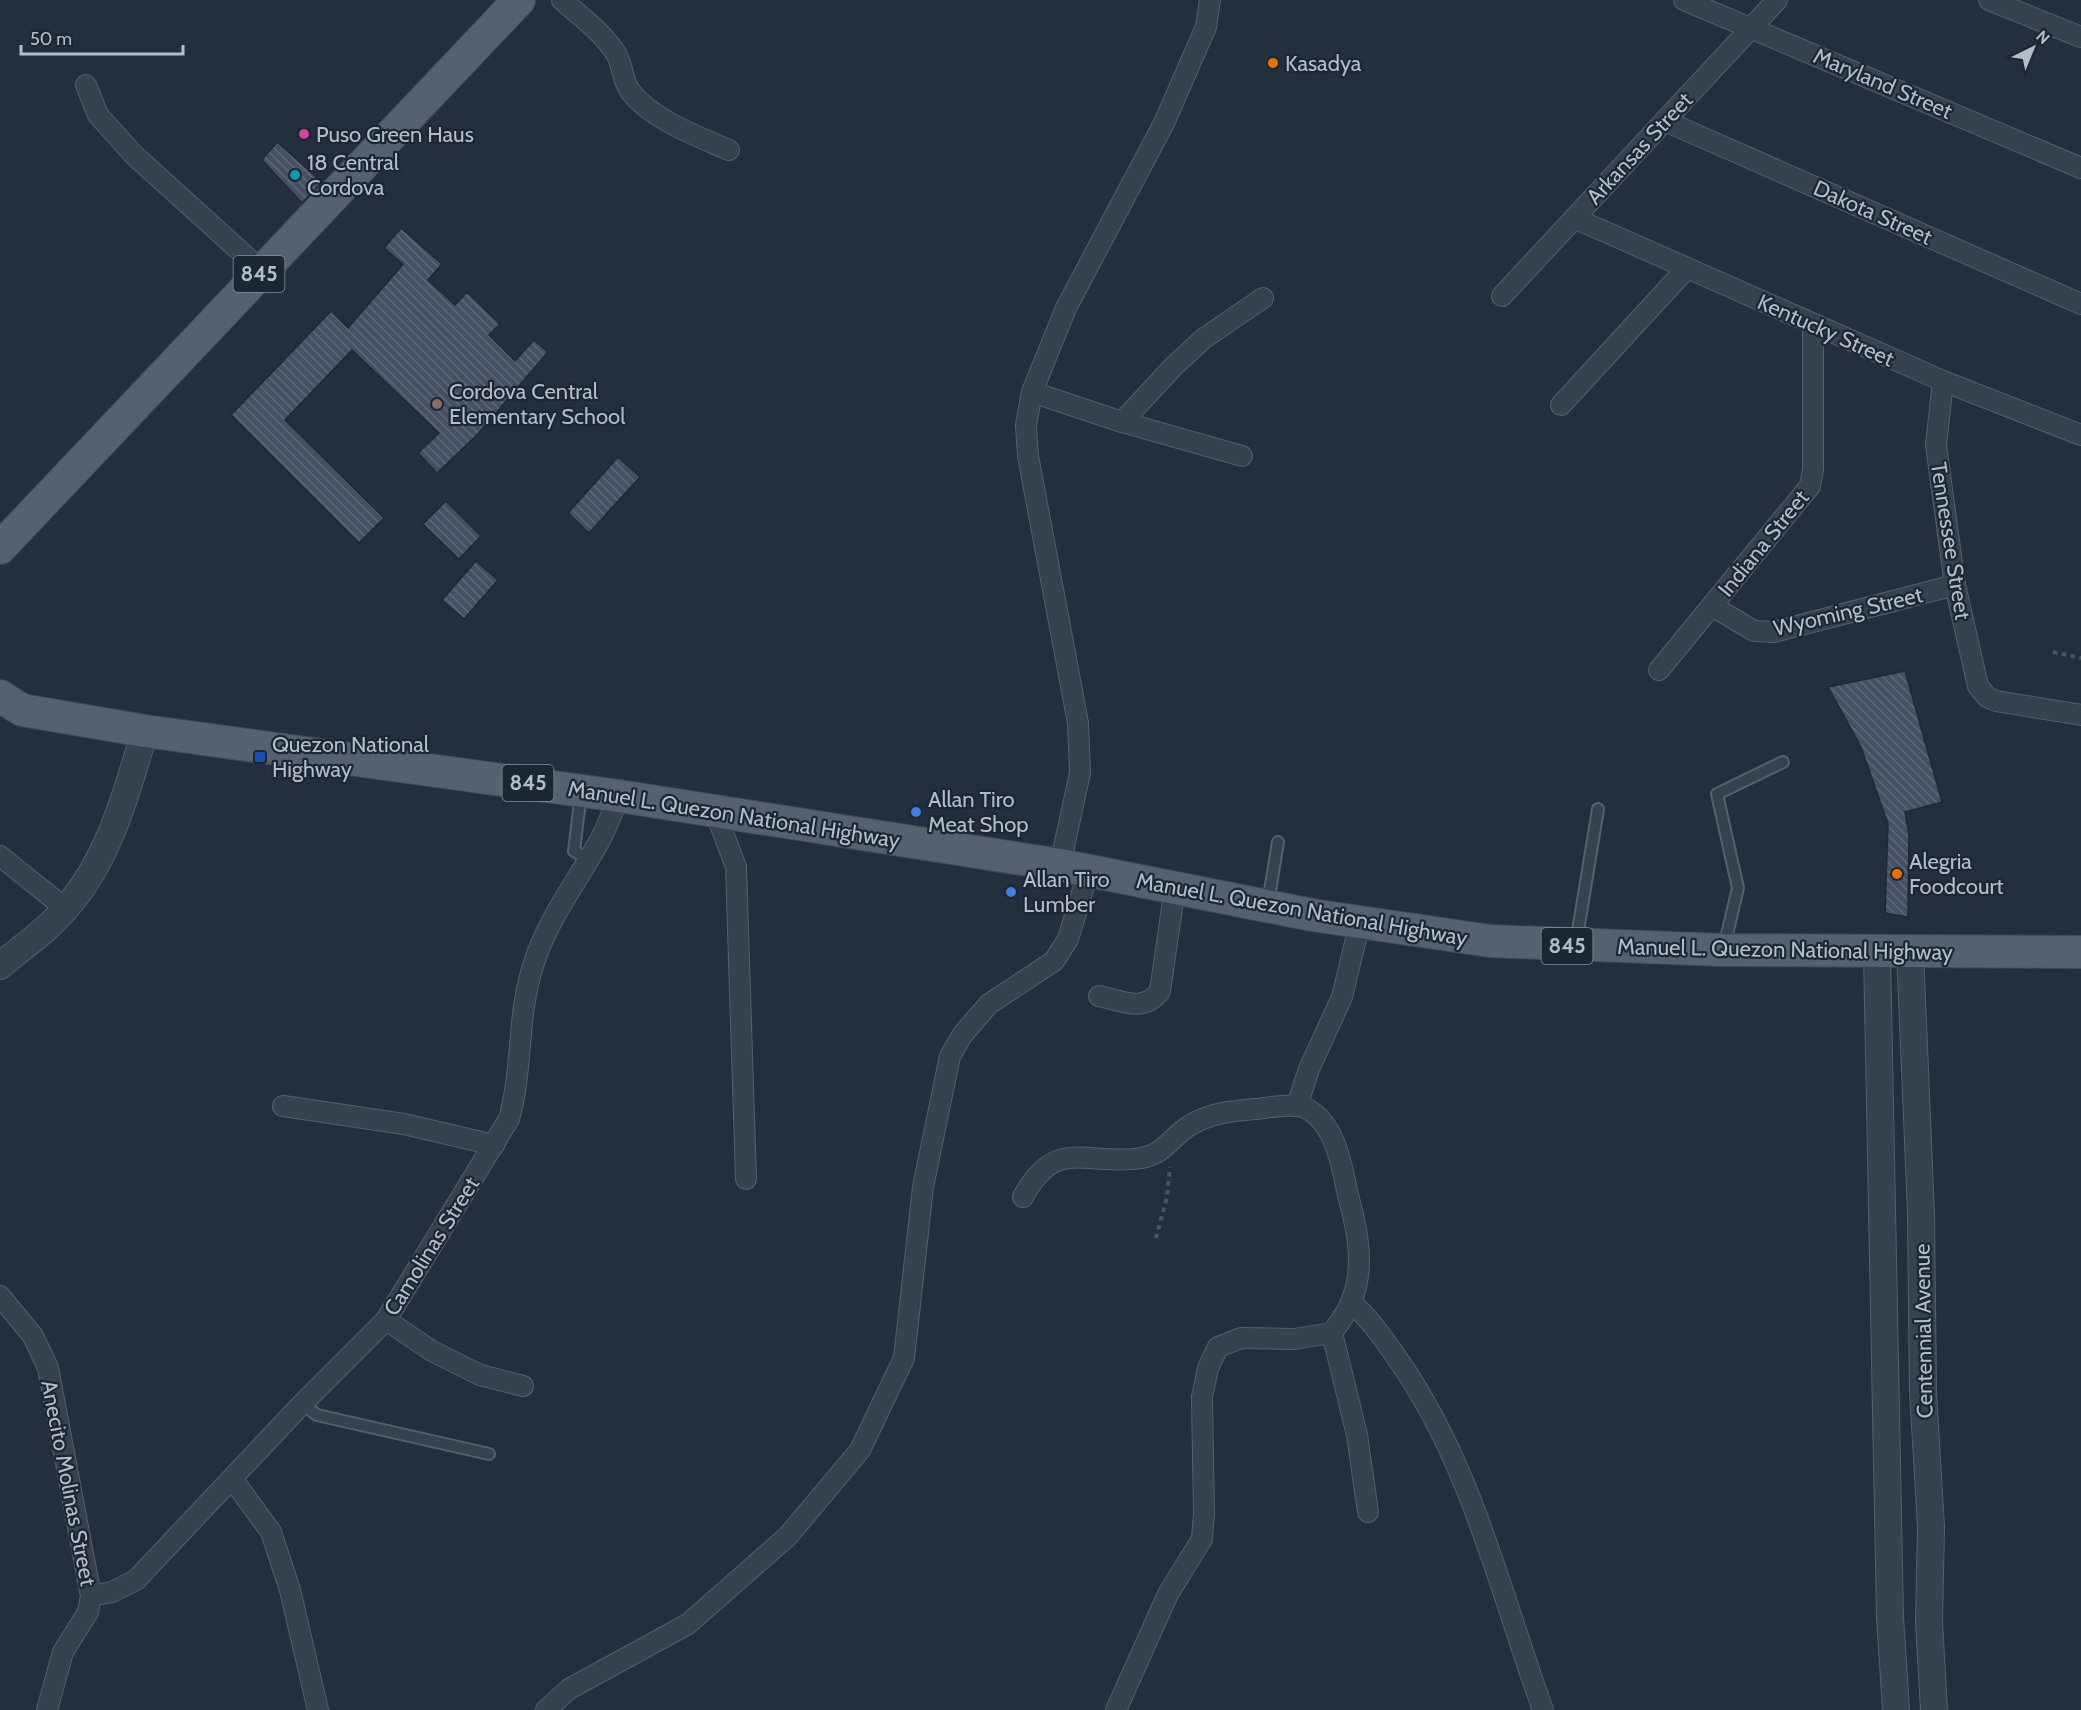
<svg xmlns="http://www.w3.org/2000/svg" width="2081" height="1710" font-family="Cabin,sans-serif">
<defs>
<pattern id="building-back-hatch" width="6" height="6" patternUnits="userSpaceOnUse" patternTransform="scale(1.5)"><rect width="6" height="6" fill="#455162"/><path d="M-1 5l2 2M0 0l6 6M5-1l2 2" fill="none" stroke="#5d6877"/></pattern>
</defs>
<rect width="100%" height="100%" fill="#242f3e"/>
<g fill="url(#building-back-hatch)" stroke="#1f2835" stroke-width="1.5">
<path d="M 277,142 L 322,182 L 302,203 L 262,160 Z"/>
<path d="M 401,228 L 442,264 L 428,280 L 455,305 L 467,292 L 500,324 L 489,335 L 515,361 L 534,340 L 548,352 L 477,435 L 437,473 L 418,453 L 439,433 L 352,350 L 285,420 L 384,518 L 359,543 L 231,415 L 331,311 L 348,328 L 403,264 L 384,248 Z"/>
<path d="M 618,457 L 640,477 L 589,533 L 568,513 Z"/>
<path d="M 446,501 L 481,536 L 459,559 L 423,524 Z"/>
<path d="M 476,561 L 498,580 L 464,619 L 442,600 Z"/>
<path d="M 1905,671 L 1942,802 L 1905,812 L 1909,835 L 1908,917 L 1885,913 L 1888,824 L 1861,747 L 1828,687 Z"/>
</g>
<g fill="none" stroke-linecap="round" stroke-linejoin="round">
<g stroke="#565f6c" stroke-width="14">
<g id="service">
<path d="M 581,793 L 574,851 L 588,859"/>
<path d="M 1268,903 L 1278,842"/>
<path d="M 1576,943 L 1598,809"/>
<path d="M 1724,947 L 1738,888 L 1717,794 L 1783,762"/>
<path d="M 302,1404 L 317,1415 L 489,1454"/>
</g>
</g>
<g stroke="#565f6c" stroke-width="22">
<g id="minor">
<path d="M 562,0 C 580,16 602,32 615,52 C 623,64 622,80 630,91 C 652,120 697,136 729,150"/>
<path d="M 1684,0 L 2081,168"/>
<path d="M 1989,0 L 2081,37"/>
<path d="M 86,85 L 98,115 L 134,155 L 262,271"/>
<path d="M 1665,121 L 2081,304"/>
<path d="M 1574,218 L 1943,381 L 2081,435"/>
<path d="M 1502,296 L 1777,0"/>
<path d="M 1943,381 L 1936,445 L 1955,585 L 1978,686 L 1987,697 L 1996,701 L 2081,715"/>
<path d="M 1032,392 L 1122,422 L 1242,456"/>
<path d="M 1561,405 L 1687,268"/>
<path d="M 1122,422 L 1173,367 L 1203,339 L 1263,298"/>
<path d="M 1712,606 L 1754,631 L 1774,632 L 1955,585"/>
<path d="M 1659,670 L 1810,486 L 1813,469 L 1813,324"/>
<path d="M 715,811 L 736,867 L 746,1179"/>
<path d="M 0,856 L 66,909"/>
<path d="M 1060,865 L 1080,773 L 1078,723 L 1028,456 L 1026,425 L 1032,392 L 1066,308 L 1164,123 L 1206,27 L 1210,0"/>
<path d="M 1099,996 C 1122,1001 1144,1013 1160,991 L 1175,887"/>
<path d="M 283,1106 L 404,1124 L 494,1145"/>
<path d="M 1297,1106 L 1309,1069 L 1342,997 L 1360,922"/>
<path d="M 1023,1197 C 1056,1135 1087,1167 1141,1158 C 1164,1155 1172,1136 1189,1126 C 1209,1113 1232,1111 1255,1109 C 1270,1108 1296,1101 1309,1110 C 1338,1128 1342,1170 1349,1199 C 1358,1232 1365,1269 1351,1302 C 1347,1313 1339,1323 1332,1333 L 1294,1339 L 1241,1338 L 1218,1347 L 1208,1368 L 1202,1397 L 1204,1514 L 1202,1539 L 1168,1594 L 1116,1710"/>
<path d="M 0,1296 L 33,1336 L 48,1368 L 91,1596 L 88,1612 L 63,1652 L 47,1710"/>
<path d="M 1351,1302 C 1370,1319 1383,1338 1397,1358 C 1471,1463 1500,1591 1543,1710"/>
<path d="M 386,1320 L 432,1351 L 480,1375 L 523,1386"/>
<path d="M 1332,1333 L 1357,1435 L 1368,1512"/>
<path d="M 233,1480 L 271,1532 L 290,1590 L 318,1710"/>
<path d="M 91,1596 L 112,1592 L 136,1580 L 302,1404 L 386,1320 L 509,1119 C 523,1069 517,1015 533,966 C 547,919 578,881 601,838 C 608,825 613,810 619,796"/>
<path d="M 546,1710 L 569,1689 L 688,1624 L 788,1536 L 860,1450 L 904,1358 L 923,1187 L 950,1056 L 963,1034 L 989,1004 L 1054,961 L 1068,939 L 1089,870"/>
</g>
</g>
<g stroke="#565f6c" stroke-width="28">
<g id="tertiary">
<path d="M 1910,951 L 1921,1214 L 1923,1392 L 1931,1527 L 1929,1622 L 1934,1710"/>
<path d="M 1877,952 L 1890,1617 L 1896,1710"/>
<path d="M 0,966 C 22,947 48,930 66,908 C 109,860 127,791 145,731"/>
</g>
</g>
<g stroke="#414a57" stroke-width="34">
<g id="primary">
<path d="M 0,548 L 519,0"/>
<path d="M 0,696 L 22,710 L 145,731 L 619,796 L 1060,865 L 1312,915 L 1490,941 L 1723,950 L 2081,952"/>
</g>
</g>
<g stroke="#44595c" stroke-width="4" stroke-dasharray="4.5 4.5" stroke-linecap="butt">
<path d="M 2053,652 L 2081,658"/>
<path d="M 1156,1238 L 1167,1197 L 1170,1167"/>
</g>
<use href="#service" stroke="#38414e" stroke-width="10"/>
<use href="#minor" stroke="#38414e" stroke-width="20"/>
<use href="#tertiary" stroke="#38414e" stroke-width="26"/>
<use href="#primary" stroke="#56606e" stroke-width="32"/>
</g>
<g fill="#e8710a" stroke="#1d2633" stroke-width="2">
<circle cx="1273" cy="63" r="6"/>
<circle cx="1897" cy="874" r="6"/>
</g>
<circle fill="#d1479c" stroke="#1d2633" stroke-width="2" cx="304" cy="134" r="6"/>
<circle fill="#0f9aa8" stroke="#1d2633" stroke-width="2" cx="295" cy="175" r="6"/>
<circle fill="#8d6e63" stroke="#1d2633" stroke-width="2" cx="437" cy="404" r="6"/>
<rect fill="#1a4fb4" stroke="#1d2633" stroke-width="2" x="254" y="751" width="12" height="12" rx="3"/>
<g fill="#3f7fe0" stroke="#1d2633" stroke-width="2">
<circle cx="916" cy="812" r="6"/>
<circle cx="1011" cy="892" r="6"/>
</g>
<g text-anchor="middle" stroke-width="4.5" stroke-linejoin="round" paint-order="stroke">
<g fill="#1d2633" stroke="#878f9c" stroke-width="1.5">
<rect x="233.5" y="256" width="51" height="36" rx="4.5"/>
<rect x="502.5" y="765" width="51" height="36" rx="4.5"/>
<rect x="1541.5" y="928" width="51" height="36" rx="4.5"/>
</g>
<g font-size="21" font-weight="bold" fill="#b4bcc9">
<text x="259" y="281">845</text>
<text x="528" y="790">845</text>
<text x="1567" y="953">845</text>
</g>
<g font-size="22" fill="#b4bcc9" stroke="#1d2633" text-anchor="start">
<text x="1285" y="71">Kasadya</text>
<text x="316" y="142">Puso Green Haus</text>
<text x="307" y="170">18 Central<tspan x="307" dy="25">Cordova</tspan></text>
<text x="449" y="399">Cordova Central<tspan x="449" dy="25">Elementary School</tspan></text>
<text x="272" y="752">Quezon National<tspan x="272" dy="25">Highway</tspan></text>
<text x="928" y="807">Allan Tiro<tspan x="928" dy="25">Meat Shop</tspan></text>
<text x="1909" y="869">Alegria<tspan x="1909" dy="25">Foodcourt</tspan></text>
<text x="1023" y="887">Allan Tiro<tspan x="1023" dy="25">Lumber</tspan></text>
</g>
<g font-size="22" fill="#b4bcc9" stroke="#1d2633">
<text transform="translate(1883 83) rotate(23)" y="8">Maryland Street</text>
<text transform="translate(1639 148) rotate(-47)" y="8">Arkansas Street</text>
<text transform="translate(1873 212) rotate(24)" y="8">Dakota Street</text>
<text transform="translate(1826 330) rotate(24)" y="8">Kentucky Street</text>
<text transform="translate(1951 541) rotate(81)" y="8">Tennessee Street</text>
<text transform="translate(1763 543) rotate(-51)" y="8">Indiana Street</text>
<text transform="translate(1848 611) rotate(-13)" y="8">Wyoming Street</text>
<text transform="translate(734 814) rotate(9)" y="8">Manuel L. Quezon National Highway</text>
<text transform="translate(1302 909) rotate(10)" y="8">Manuel L. Quezon National Highway</text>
<text transform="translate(1785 949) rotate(1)" y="8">Manuel L. Quezon National Highway</text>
<text transform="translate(431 1246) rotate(-58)" y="8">Camolinas Street</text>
<text transform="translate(1923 1331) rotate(-91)" y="8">Centennial Avenue</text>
<text transform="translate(69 1483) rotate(79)" y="8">Anecito Molinas Street</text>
</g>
</g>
<g transform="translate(2033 48) rotate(43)" stroke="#1d2633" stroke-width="4.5" paint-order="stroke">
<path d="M0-4.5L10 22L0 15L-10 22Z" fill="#b4bcc9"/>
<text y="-9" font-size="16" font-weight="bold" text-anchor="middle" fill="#b4bcc9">N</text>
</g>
<path d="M21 45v9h162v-9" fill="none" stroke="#b4bcc9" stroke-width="3"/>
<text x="30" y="45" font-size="18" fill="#b4bcc9" stroke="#1d2633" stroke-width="4.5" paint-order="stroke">50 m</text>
</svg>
